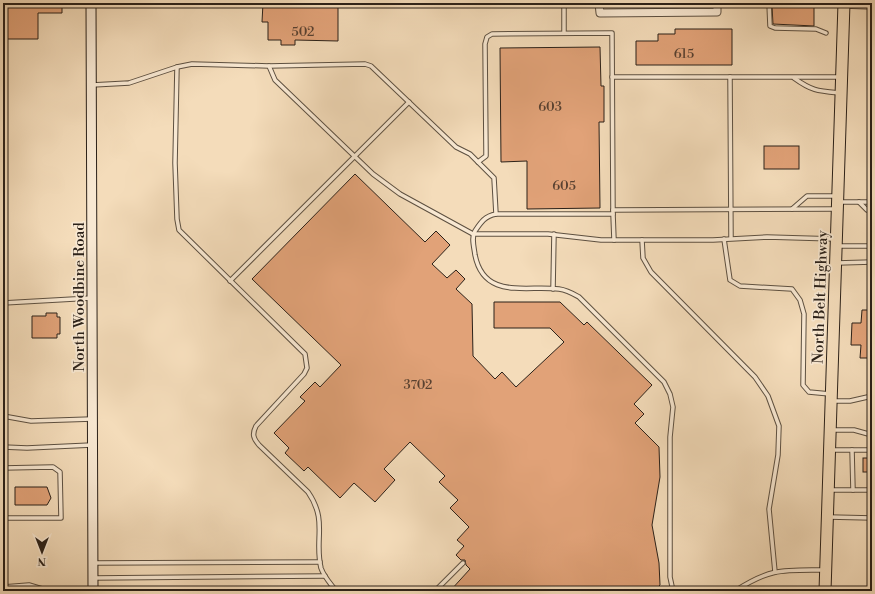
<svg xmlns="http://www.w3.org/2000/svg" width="875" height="594" font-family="'Libre Bodoni',serif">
<rect width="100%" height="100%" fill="#f4dcba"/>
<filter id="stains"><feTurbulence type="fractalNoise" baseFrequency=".005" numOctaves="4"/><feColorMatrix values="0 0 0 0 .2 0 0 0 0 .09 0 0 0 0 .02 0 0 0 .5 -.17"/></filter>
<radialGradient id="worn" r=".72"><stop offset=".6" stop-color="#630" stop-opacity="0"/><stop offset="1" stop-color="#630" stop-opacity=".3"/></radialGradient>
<g fill="#e1a278" stroke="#2b2119">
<path d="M 3,3 L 62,3 L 62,13 L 38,13 L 38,39 L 3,39 Z"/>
<path d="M 263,3 L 338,3 L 338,41 L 295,40 L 295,45 L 281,45 L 281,40 L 268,40 L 268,22 L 262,22 Z"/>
<path d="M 772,6 L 814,6 L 814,26 L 773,24 Z"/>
<path d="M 675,29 L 732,29 L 732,65 L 636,65 L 636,41 L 658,41 L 658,34 L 675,34 Z"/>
<path d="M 600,47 L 601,86 L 604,86 L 604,122 L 599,122 L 600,208 L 527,209 L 527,161 L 501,162 L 500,48 Z"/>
<rect x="764" y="146" width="35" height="23"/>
<path d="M 355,174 L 425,242 L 436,231 L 450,245 L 432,264 L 447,278 L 456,270 L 465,279 L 456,289 L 472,304 L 473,356 L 495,379 L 502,372 L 516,387 L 564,342 L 550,328 L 494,328 L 494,302 L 560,302 L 584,325 L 587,322 L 652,385 L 634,404 L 644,414 L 635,423 L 659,447 L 660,477 L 652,525 L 659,563 L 660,585 L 654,591 L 450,591 L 470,569 L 466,565 L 465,560 L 461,560 L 456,555 L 464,546 L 457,540 L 469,527 L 450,508 L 458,500 L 439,482 L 445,476 L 410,442 L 384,469 L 395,480 L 375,502 L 354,483 L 340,498 L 308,467 L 304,471 L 285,453 L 289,448 L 274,433 L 305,401 L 300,397 L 315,382 L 320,387 L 341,365 L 252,279 Z"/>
<path d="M 862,310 L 872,310 L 872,358 L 860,358 L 861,345 L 851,345 L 852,323 L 861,323 Z"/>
<path d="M 46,313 L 57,313 L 57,317 L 60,317 L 60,334 L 57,334 L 57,338 L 32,338 L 32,316 L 46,316 Z"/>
<rect x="863" y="458" width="9" height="14"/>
<path d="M 15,487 L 47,487 L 51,498 L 47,505 L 15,505 Z"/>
</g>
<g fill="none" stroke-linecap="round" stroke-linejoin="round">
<g stroke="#5d5041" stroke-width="5.5">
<g id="lane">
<path d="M 564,3 L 564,33"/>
<path d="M 769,3 L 770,26 L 775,28 L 816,29 L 826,33"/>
<path d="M 845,6 L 872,7"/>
<path d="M 860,6 L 868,3"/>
<path d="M 269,66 L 365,64 L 371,66 L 456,147 L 470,154 L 494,178 L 496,214 C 485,216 481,222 475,231 C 471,237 474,247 475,255 C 484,300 526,285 559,289 C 567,290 572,293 579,297 L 664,382 L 670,394 L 673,407 L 670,437 L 670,577 L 673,591"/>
<path d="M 177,67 L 175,163 L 177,219 L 179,230 L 305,354 L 307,368 L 304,374 L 256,426 C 252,434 253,438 259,445 L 308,492 C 328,521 314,539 321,568 C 324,577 331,584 336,591"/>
<path d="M 612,77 L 839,77"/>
<path d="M 730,77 L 731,238"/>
<path d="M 794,78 C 812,91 818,91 840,93"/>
<path d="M 92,85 L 129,83 L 177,67 L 192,64 L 269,66 L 275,80 L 373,174 L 400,194 L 473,234 L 548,234 L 601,240 L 713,240 L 767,237 L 835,239"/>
<path d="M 478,162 L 486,156 L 486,151 L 485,44 L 487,37 L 492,34 L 612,33 L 613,214 L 496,214"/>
<path d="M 839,202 L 872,202"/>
<path d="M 859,202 L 867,210 L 872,211"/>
<path d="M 792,209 L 807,196 L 837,196"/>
<path d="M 613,210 L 836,209"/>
<path d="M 613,214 L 614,240"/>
<path d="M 724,239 L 730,280 L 740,286 L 792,289 L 800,300 L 804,314 L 803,385 L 809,392 L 830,394"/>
<path d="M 642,240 L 643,258 L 651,272 L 755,377 L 768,396 L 779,426 L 778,455 L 769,509 L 775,572"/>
<path d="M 837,246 L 872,246"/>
<path d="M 837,263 L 872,262"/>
<path d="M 230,281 L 409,102"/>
<path d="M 553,289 L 554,234"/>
<path d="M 3,303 L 92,298"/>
<path d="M 832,401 L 850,401 L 872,396"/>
<path d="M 3,416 L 31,421 L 92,419"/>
<path d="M 832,430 L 854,430 L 872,435"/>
<path d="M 3,447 L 27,448 L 92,445"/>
<path d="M 831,450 L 872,450"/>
<path d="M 852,450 L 853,490"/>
<path d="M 3,468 L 53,467 L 60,472 L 61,518 L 3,518"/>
<path d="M 830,490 L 872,490"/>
<path d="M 829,517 L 872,518"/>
<path d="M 93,563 L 320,562"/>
<path d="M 94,578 L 325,576"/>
<path d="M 3,587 L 29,585 L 49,591"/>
<path d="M 435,591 L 463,563"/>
<path d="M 735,591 C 770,568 783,570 823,570"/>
</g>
</g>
<g stroke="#5d5041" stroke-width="9">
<path id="street" d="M 599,3 L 600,13 L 717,12 L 717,3"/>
</g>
<g stroke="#2b2119" stroke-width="11">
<path id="secondary" d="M 91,3 L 93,591"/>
</g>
<g stroke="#2b2119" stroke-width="13">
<path id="primary" d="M 825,591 L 844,3"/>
</g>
<use href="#lane" stroke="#f8e8d2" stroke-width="3.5"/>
<use href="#street" stroke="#f8e8d2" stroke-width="7"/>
<use href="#secondary" stroke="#f8e8d2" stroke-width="9"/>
<use href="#primary" stroke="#f4dcba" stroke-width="11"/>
</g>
<g text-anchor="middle" stroke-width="3.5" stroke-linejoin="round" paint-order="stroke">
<g font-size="13" fill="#584131">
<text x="303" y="36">502</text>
<text x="684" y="58">615</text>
<text x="550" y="111">603</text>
<text x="564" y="190">605</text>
<text x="418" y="389">3702</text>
</g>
<g font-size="15" fill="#2b2119" stroke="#f8e8d2">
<text transform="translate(79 297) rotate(-90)" y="5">North Woodbine Road</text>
<text transform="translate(820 297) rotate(-88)" y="5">North Belt Highway</text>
</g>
</g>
<rect width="875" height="594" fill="none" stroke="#f4dcba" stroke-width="16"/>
<rect x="4" y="4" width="867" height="586" fill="none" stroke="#2b2119" stroke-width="2"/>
<rect x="8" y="8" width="859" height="578" fill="none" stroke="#2b2119"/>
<g transform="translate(42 552) rotate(180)" stroke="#f8e8d2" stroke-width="3" paint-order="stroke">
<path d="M0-3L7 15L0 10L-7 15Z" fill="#2b2119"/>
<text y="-6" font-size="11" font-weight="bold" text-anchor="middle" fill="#2b2119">N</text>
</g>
<rect width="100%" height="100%" filter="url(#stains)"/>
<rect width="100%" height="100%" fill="url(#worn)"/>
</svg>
